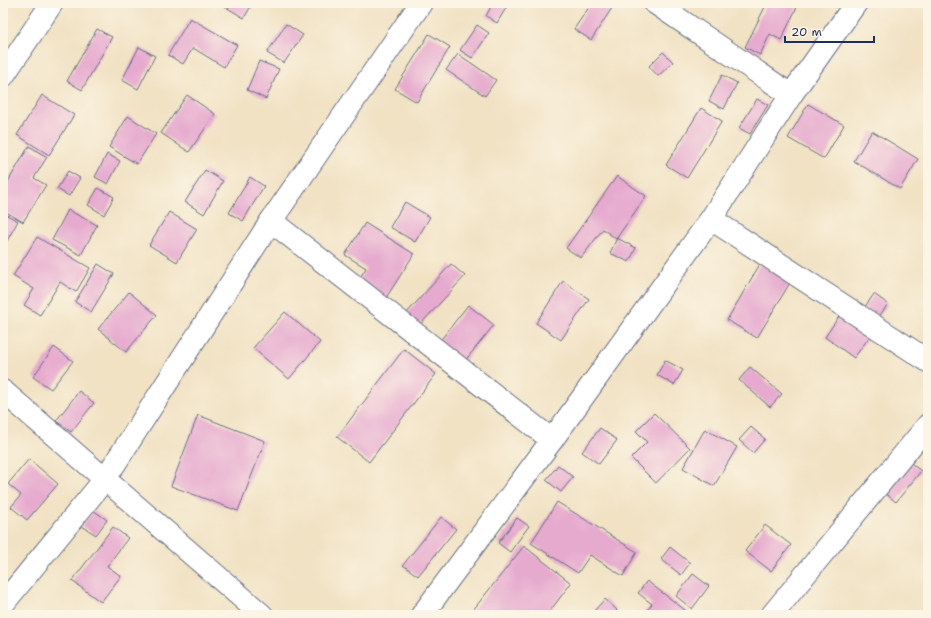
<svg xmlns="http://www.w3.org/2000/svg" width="931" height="618" font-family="'Shantell Sans',sans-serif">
<rect width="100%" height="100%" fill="#fcf5e5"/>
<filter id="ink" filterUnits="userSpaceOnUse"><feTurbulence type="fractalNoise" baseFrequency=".025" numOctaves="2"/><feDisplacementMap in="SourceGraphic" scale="8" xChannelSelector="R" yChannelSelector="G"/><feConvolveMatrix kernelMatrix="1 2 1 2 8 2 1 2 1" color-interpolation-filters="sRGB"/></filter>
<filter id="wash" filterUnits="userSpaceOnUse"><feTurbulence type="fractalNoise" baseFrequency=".012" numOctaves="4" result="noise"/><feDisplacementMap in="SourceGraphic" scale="16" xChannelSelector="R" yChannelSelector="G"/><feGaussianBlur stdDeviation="0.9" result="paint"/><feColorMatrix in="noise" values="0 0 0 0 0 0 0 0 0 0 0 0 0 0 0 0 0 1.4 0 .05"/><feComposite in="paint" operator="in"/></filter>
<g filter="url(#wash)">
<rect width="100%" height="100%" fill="#f1e2c4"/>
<g id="blocks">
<g fill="#e6aacf">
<path d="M 219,3 L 253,3 L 244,18 Z"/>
<path d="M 493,3 L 509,3 L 497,23 L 486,16 Z"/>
<path d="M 592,3 L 610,3 L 614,5 L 591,40 L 574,29 Z"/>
<path d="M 767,3 L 799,3 L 781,40 L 770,34 L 760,55 L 745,47 Z"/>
<path d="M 190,18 L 237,45 L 224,67 L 193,48 L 183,64 L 168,55 Z"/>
<path d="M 286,24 L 303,35 L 284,63 L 267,53 Z"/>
<path d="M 477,25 L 489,33 L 472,58 L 460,50 Z"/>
<path d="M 97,29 L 112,37 L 82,90 L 67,81 Z"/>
<path d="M 429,34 L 450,47 L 417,102 L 395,89 Z"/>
<path d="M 139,47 L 155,56 L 138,89 L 122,80 Z"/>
<path d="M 663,52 L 673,62 L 658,76 L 649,66 Z"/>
<path d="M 458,54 L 496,80 L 485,96 L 446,70 Z"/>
<path d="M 259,61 L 279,69 L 266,99 L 247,90 Z"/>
<path d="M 722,75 L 737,83 L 724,109 L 709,101 Z"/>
<path d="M 42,95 L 74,115 L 49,155 L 17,135 Z"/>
<path d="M 187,95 L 215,114 L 189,152 L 161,133 Z"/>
<path d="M 757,99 L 768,105 L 750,134 L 739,128 Z"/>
<path d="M 808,104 L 844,125 L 824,159 L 788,138 Z"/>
<path d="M 701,108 L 722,121 L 687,178 L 666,165 Z"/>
<path d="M 128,116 L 156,134 L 137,164 L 109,147 Z"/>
<path d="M 872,131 L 918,159 L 900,189 L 854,161 Z"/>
<path d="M 29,146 L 47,157 L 34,178 L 46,185 L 23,222 L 3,210 L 3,190 Z"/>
<path d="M 107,154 L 120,161 L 108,184 L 95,177 Z"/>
<path d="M 205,170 L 223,181 L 204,214 L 185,202 Z"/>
<path d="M 68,171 L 80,178 L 69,196 L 57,189 Z"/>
<path d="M 617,176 L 646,196 L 616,239 L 603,229 L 581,258 L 566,248 Z"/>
<path d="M 250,177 L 264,186 L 243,221 L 229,213 Z"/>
<path d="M 98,188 L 114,197 L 104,215 L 88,205 Z"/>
<path d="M 405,202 L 430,217 L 415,242 L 390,227 Z"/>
<path d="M 68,210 L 97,225 L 81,255 L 52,240 Z"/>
<path d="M 169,212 L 197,229 L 177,262 L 149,245 Z"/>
<path d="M 3,213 L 18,221 L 3,248 Z"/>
<path d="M 365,223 L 414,254 L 384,301 L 356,284 L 366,268 L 345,255 Z"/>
<path d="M 37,237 L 90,268 L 76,292 L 60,282 L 40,315 L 24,305 L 34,289 L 13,276 Z"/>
<path d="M 617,238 L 636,248 L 629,262 L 610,253 Z"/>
<path d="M 98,264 L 114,274 L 91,312 L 75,302 Z"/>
<path d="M 451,264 L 465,276 L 417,328 L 404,316 Z"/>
<path d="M 760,264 L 791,281 L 757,338 L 727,320 Z"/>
<path d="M 563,281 L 589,299 L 561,340 L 536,323 Z"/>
<path d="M 129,292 L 157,315 L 126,352 L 98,329 Z"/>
<path d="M 874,294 L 888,304 L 878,318 L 864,308 Z"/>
<path d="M 468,305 L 494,325 L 464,362 L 439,342 Z"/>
<path d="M 285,312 L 320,342 L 289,379 L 253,348 Z"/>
<path d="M 840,315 L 870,336 L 854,358 L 825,337 Z"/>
<path d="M 54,347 L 73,361 L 51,389 L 33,377 Z"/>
<path d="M 404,349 L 436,374 L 369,462 L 337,437 Z"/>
<path d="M 665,360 L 683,370 L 674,385 L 657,375 Z"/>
<path d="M 750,367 L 782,394 L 770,407 L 739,380 Z"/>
<path d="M 79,391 L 94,403 L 71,432 L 56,421 Z"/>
<path d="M 654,413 L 690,448 L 656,483 L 631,458 L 647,442 L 636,431 Z"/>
<path d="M 198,415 L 265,441 L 238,511 L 171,486 Z"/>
<path d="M 751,427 L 765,439 L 753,453 L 739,440 Z"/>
<path d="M 600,428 L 617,440 L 599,464 L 582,452 Z"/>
<path d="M 705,429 L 737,447 L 714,486 L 683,468 Z"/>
<path d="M 29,459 L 58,484 L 27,520 L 11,507 L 21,495 L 8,484 Z"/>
<path d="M 907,460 L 921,471 L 896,502 L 882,491 Z"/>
<path d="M 558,465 L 573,477 L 561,492 L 546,480 Z"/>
<path d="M 557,502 L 637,552 L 623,576 L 590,555 L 578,573 L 531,543 Z"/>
<path d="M 93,510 L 107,520 L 96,535 L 82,526 Z"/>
<path d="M 441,517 L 456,529 L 418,576 L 403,565 Z"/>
<path d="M 517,518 L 529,526 L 510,552 L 498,543 Z"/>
<path d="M 765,525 L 791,545 L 771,571 L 745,551 Z"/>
<path d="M 113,527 L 128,538 L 107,566 L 121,576 L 101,602 L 72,581 Z"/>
<path d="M 524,546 L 571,583 L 547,615 L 469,615 Z"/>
<path d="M 670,547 L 690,563 L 681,575 L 661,559 Z"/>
<path d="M 693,574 L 709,586 L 692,609 L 676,596 Z"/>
<path d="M 647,581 L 689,613 L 688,615 L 643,615 L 652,604 L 638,593 Z"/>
<path d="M 605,599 L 617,610 L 612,615 L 594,615 L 592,613 Z"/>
</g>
</g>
</g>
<g filter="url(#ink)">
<use href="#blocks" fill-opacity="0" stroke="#666e82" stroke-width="1"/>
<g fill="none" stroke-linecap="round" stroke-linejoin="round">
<g stroke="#666e82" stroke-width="24">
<g id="minor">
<path d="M 655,3 L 791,95"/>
<path d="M 3,76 L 52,3"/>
<path d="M 711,219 L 928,361"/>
<path d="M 271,221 L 552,440"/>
<path d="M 3,391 L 262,615"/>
<path d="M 3,604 L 105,479 L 271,221 L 421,3"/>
<path d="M 422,615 L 552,440 L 711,219 L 791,95 L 856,3"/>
<path d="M 772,615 L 928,425"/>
</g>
</g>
<use href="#minor" stroke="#fff" stroke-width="22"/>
</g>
</g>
<rect width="931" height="618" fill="none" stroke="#fcf5e5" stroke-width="16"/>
<path d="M785 36v6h89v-6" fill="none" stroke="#1b2f5e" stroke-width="2"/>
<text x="791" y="36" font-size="12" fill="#1b2f5e" stroke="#fcf5e5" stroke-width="3" paint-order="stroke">20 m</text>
</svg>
